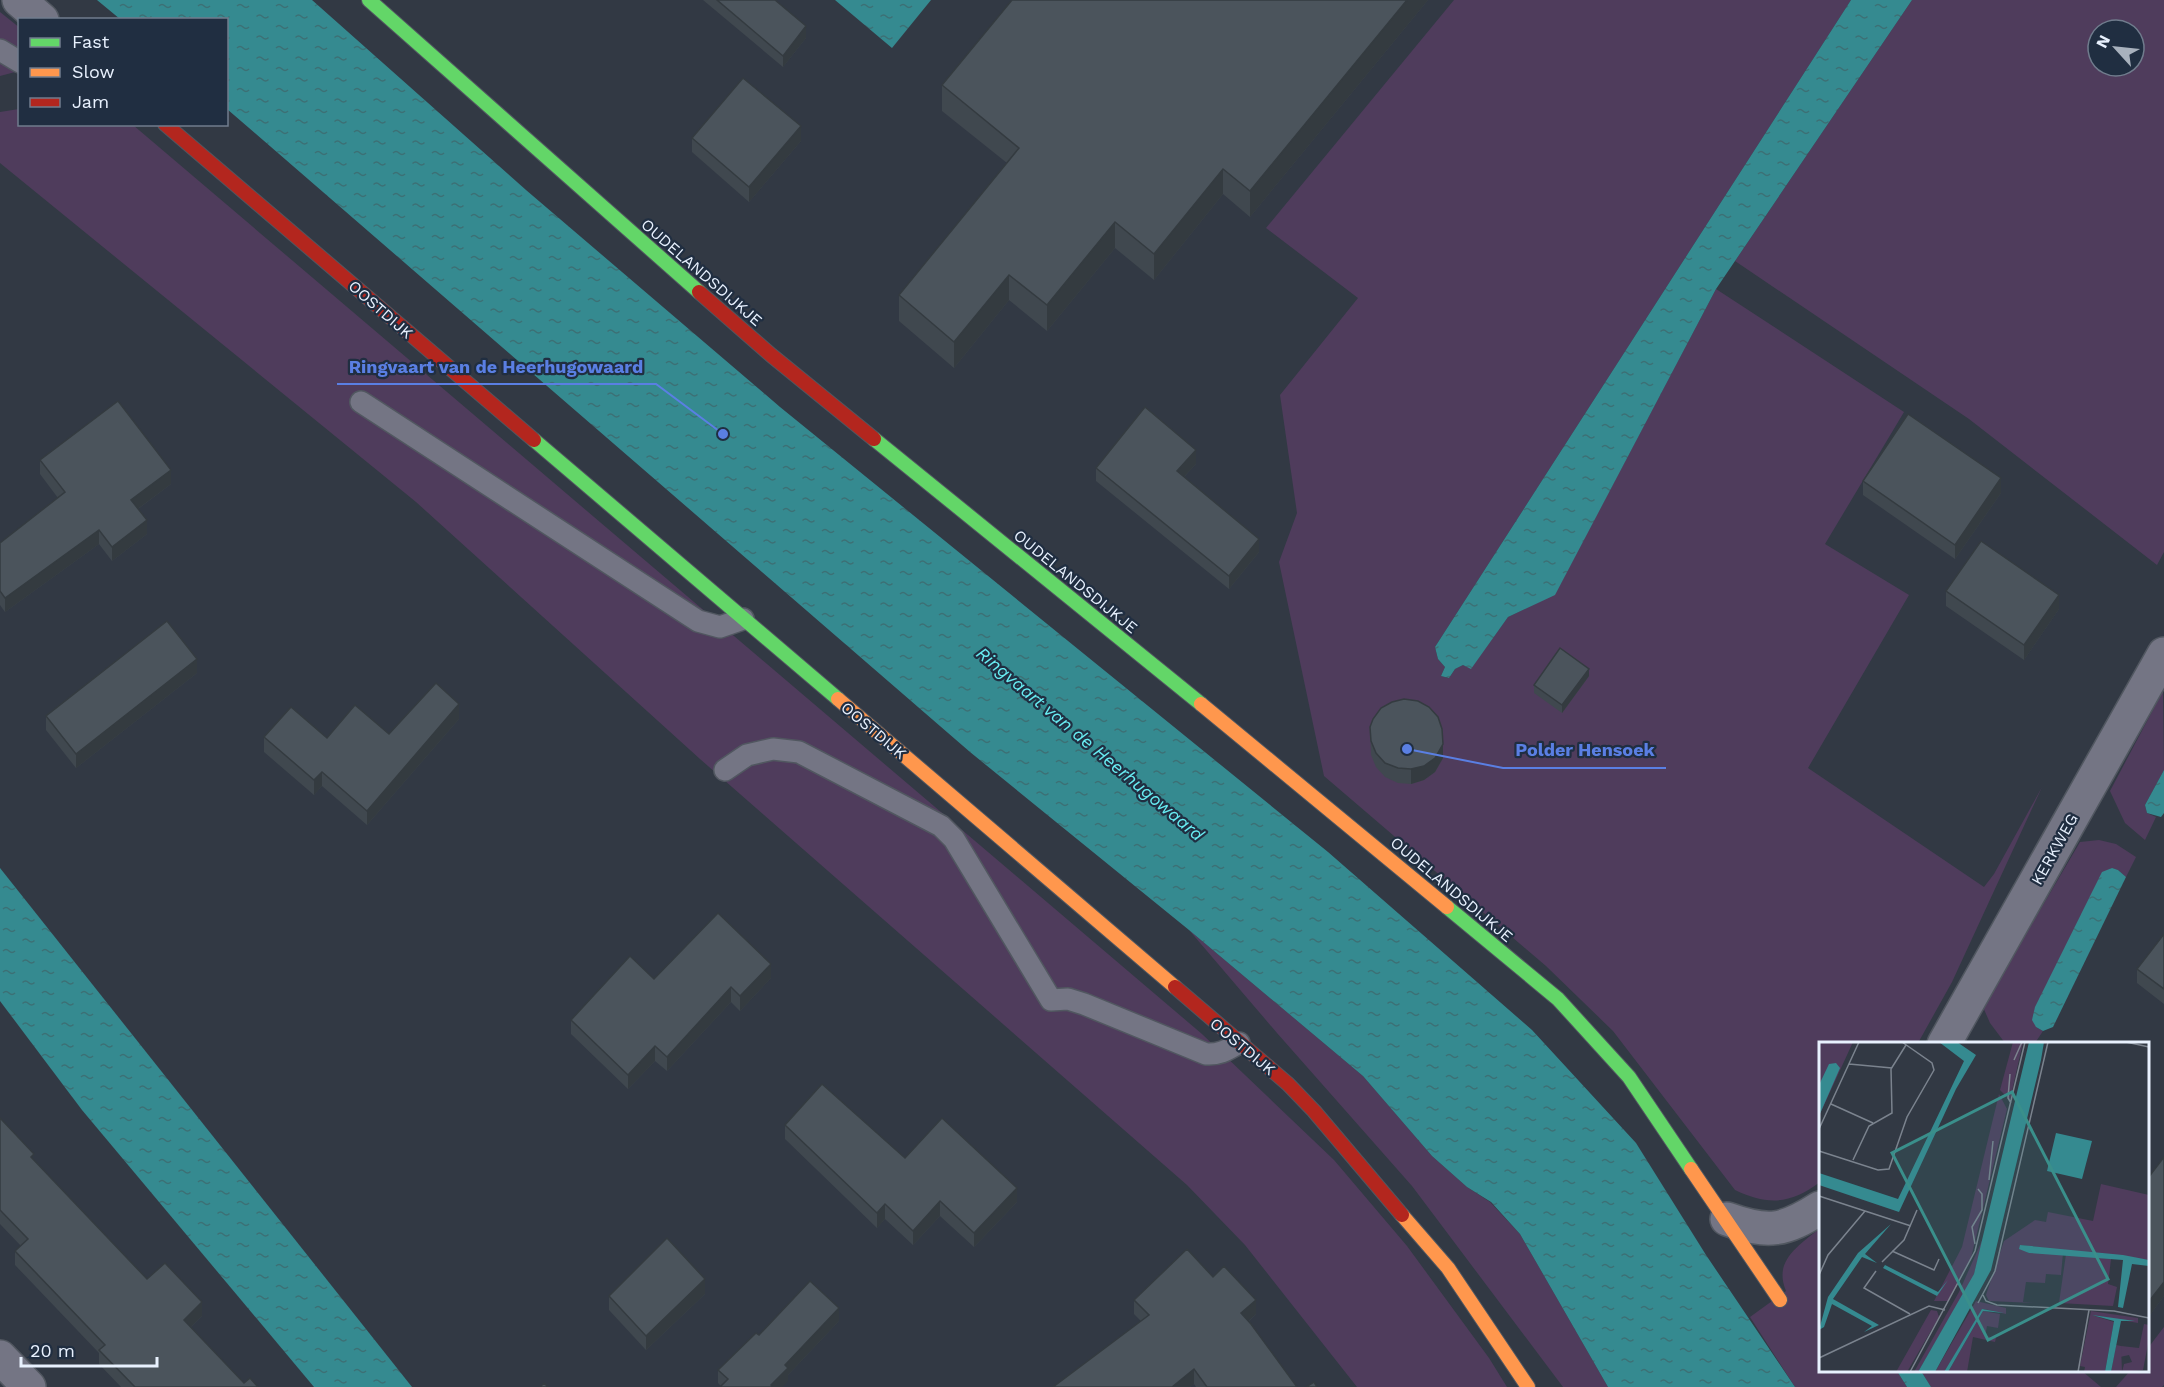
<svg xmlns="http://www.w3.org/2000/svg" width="2164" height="1387" font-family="'Work Sans',sans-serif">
<defs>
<pattern id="water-ripples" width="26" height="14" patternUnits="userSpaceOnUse" patternTransform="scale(1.5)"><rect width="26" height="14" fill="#358a90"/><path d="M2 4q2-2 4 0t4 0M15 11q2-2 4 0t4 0" fill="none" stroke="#3c7075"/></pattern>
</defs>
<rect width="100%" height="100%" fill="#323944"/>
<g fill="#4f3c5c" fill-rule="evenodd">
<path d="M 1454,0 L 1851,0 L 1435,647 L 1438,659 L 1445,667 L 1441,676 L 1449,678 L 1455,669 L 1463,665 L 1471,668 L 1508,617 L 1555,594 L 1716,289 L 1904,412 L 1825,544 L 1909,595 L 1808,768 L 1984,887 L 1994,874 L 2042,787 L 1952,982 L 1918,1043 L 1820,1044 L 1820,1182 C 1791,1204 1768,1206 1735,1190 L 1613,1031 L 1546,966 L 1324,776 L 1279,562 L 1297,513 L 1280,395 L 1358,298 L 1266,228 Z"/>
<path d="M 1912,0 L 2164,0 L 2164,552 L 2157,565 L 1969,419 L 1735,261 ZM 2098,30 L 2134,30 L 2134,66 L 2098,66 Z"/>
<path d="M 0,12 L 20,28 L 19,71 L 0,76 Z"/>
<path d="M 19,109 L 20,124 L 133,125 L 1202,1034 L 1334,1160 L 1407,1246 L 1489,1358 L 1507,1387 L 1357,1387 L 1245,1245 L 1187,1185 L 700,759 L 416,502 L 0,163 L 0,112 Z"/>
<path d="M 2163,691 L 2164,770 L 2145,805 L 2147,813 L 2156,817 L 2145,840 L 2125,823 L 2110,791 Z"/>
<path d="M 2099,840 L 2116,844 L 2136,857 L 2126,877 L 2118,870 L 2111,868 L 2036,1027 L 2043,1031 L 2035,1043 L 2005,1043 L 1990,1023 L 1983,1007 L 2080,842 Z"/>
<path d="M 1189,930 L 1363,1076 L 1432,1156 L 1467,1187 L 1490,1202 L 1520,1234 L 1608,1387 L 1563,1387 L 1412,1186 L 1277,1033 Z"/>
<path d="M 1820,1228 L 1820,1370 L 1897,1371 L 1907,1387 L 1795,1387 L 1750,1317 L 1786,1291 C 1773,1260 1799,1246 1820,1228 Z"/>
<path d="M 2164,1327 L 2164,1385 L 2162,1387 L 2116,1387 L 2130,1371 L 2148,1370 L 2148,1348 Z"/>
<path d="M 1921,1371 L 2082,1371 L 2101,1387 L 1931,1387 Z"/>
</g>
<g fill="url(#water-ripples)">
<path d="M 97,0 L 312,0 L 526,190 L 780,407 L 1328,852 L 1532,1030 L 1636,1143 L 1706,1255 L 1795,1387 L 1608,1387 L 1520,1234 L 1491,1202 L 1467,1187 L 1432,1156 L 1363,1076 L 1189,930 L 970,752 L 227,109 L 226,20 L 120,19 Z"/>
<path d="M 835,0 L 931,0 L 892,48 Z"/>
<path d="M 1851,0 L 1912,0 L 1716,289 L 1555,595 L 1508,617 L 1471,669 L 1463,665 L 1455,669 L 1449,678 L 1441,676 L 1445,667 L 1438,659 L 1435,647 Z"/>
<path d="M 2164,770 L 2164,813 L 2161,817 L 2147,813 L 2145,805 Z"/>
<path d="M 0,868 L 412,1387 L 314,1387 L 82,1110 L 0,1001 Z"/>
<path d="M 2112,868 L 2118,870 L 2126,877 L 2053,1027 L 2043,1031 L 2036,1027 L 2032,1020 L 2035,1007 L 2102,872 Z"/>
<path d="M 1897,1371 L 1921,1371 L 1931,1387 L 1907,1387 Z"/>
</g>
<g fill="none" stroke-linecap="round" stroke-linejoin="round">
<g stroke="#515760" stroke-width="24">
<g id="lane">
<path d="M 0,50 L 20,62"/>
<path d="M 361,402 L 698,621 L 720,627 L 743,619"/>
<path d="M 725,770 L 747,755 L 773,749 L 799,752 L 941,826 L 954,839 L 1051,1000 L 1068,999 L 1084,1004 L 1206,1054 C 1220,1055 1227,1050 1239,1043"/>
</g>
</g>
<g stroke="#515760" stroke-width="36">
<g id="street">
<path d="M 19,0 L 42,20"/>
<path d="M 1944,1044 L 2164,654"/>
<path d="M 1727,1219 C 1769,1234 1784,1231 1820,1208"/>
<path d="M 0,1357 L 29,1387"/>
</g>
</g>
<g stroke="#515760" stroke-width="16">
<g id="fast">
<path d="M 369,0 L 699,292"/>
<path d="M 874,439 L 1201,704"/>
<path d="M 534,440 L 838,699"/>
<path d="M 1447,907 L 1558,999 L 1629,1077 L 1691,1169"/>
</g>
</g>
<g stroke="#515760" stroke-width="16">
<g id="slow">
<path d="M 838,699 L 1175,987"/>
<path d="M 1201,704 L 1447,907"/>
<path d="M 1691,1169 L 1780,1300"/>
<path d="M 1402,1215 L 1448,1268 L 1528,1387"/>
</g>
</g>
<g stroke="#515760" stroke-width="16">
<g id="jam">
<path d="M 165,124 L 534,440"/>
<path d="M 699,292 L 771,355 L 874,439"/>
<path d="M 1175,987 L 1288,1084 L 1314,1111 L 1402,1215"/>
</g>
</g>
<use href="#lane" stroke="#747584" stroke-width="21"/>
<use href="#street" stroke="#747584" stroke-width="33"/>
<use href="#fast" stroke="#63d668" stroke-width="14"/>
<use href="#slow" stroke="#ff974d" stroke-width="14"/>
<use href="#jam" stroke="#b3261e" stroke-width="14"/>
</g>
<g fill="#40484f">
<path d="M 703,0 L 775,0 L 806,38 L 783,67 Z"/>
<path d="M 1428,0 L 1250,217 L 1223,194 L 1154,280 L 1115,248 L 1047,331 L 1009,300 L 954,368 L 899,321 L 899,295 L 1007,163 L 942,111 L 942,85 Z"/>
<path d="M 692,138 L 801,141 L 749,202 L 692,152 Z"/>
<path d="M 40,460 L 171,484 L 138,509 L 147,534 L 112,561 L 99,544 L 5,612 L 0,605 L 0,543 L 58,498 L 40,474 Z"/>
<path d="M 1196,464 L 1184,477 L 1259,552 L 1229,589 L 1096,481 L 1096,468 Z"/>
<path d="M 1863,481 L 2001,493 L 1955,559 L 1863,495 Z"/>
<path d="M 1946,591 L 2059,609 L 2024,660 L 1946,606 Z"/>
<path d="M 197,673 L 76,768 L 46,730 L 46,716 Z"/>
<path d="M 1589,676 L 1562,713 L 1534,693 L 1534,685 Z"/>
<path d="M 459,719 L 367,825 L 322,786 L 314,795 L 264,752 L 264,737 L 327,738 L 389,734 Z"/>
<path d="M 1370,727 L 1443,758 L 1435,772 L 1424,780 L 1411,784 L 1398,783 L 1385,777 L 1376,767 L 1371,755 Z"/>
<path d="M 2164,934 L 2164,1004 L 2137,983 L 2137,969 Z"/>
<path d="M 771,978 L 740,1011 L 731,1002 L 667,1071 L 655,1061 L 628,1089 L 571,1034 L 571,1020 L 654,979 Z"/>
<path d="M 0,1118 L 34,1160 L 147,1279 L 202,1316 L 191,1327 L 244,1383 L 258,1387 L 121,1387 L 99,1364 L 99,1353 L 15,1265 L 15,1251 L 21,1246 L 0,1224 Z"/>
<path d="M 785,1125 L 905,1158 L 1017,1202 L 974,1247 L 940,1216 L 913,1245 L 885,1219 L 877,1228 L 785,1139 Z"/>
<path d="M 2164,1157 L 2164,1296 L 2150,1315 L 2148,1313 L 2148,1178 Z"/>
<path d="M 1213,1277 L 1256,1314 L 1249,1321 L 1297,1387 L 1196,1387 L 1194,1384 L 1190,1387 L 1053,1387 L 1141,1321 L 1134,1314 L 1134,1300 Z"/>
<path d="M 705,1294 L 646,1350 L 609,1310 L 609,1296 Z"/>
<path d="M 839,1321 L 788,1375 L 788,1381 L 721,1386 L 718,1383 L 718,1370 L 759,1335 Z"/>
</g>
<g fill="#343b40">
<path d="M 1407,0 L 1428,0 L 1250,217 L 1250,191 Z"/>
<path d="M 806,26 L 806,38 L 783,67 L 783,56 Z"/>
<path d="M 801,126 L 801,141 L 749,202 L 749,187 Z"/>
<path d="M 1223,169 L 1223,194 L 1154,280 L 1154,254 Z"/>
<path d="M 1115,222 L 1115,248 L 1047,331 L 1047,305 Z"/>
<path d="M 1009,275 L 1009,300 L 954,368 L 954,342 Z"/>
<path d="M 1196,450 L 1196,464 L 1177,484 L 1177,471 Z"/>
<path d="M 171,470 L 171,484 L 131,514 L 131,500 Z"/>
<path d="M 2001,478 L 2001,493 L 1955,559 L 1955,545 Z"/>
<path d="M 147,520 L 147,534 L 112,561 L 112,547 Z"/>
<path d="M 99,530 L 99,544 L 5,612 L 5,598 Z"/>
<path d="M 1259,539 L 1259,552 L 1229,589 L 1229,576 Z"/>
<path d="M 2059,595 L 2059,609 L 2024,660 L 2024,645 Z"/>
<path d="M 197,659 L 197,673 L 76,768 L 76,754 Z"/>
<path d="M 1589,669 L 1589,676 L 1562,713 L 1562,705 Z"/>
<path d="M 459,704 L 459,719 L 367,825 L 367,811 Z"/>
<path d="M 1443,744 L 1443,758 L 1435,772 L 1424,780 L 1411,784 L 1411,769 Z"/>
<path d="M 322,772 L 322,786 L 314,795 L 314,780 Z"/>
<path d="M 771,964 L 771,978 L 740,1011 L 740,996 Z"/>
<path d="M 731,987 L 731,1002 L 667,1071 L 667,1057 Z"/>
<path d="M 655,1046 L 655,1061 L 628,1089 L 628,1075 Z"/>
<path d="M 1017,1188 L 1017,1202 L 974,1247 L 974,1233 Z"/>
<path d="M 940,1201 L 940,1216 L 913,1245 L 913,1231 Z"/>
<path d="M 885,1204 L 885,1219 L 877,1228 L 877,1213 Z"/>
<path d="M 705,1279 L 705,1294 L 646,1350 L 646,1336 Z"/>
<path d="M 2164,1282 L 2164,1296 L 2150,1315 L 2150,1300 Z"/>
<path d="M 1256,1300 L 1256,1314 L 1241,1328 L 1241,1313 Z"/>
<path d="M 202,1302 L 202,1316 L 184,1334 L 184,1320 Z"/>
<path d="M 839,1308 L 839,1321 L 788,1375 L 788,1381 L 782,1387 L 771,1387 L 771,1385 L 785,1365 Z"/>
<path d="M 1194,1369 L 1194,1384 L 1190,1387 L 1172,1387 Z"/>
</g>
<g fill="#4b545c" stroke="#343b40" stroke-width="1.5">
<path d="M 717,0 L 775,0 L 806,26 L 783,56 Z"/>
<path d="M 1012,0 L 1407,0 L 1250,191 L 1223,169 L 1154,254 L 1115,222 L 1047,305 L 1009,275 L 954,342 L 899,295 L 1019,148 L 942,85 Z"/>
<path d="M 743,78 L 801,126 L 749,187 L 692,138 Z"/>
<path d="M 118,401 L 171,470 L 131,500 L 147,520 L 112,547 L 99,530 L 5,598 L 0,591 L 0,543 L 65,492 L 40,460 Z"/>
<path d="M 1145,407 L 1196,450 L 1177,471 L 1259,539 L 1229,576 L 1096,468 Z"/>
<path d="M 1908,414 L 2001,478 L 1955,545 L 1863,481 Z"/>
<path d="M 1981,541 L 2059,595 L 2024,645 L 1946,591 Z"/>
<path d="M 167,621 L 197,659 L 76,754 L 46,716 Z"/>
<path d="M 1560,648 L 1589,669 L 1562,705 L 1534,685 Z"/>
<path d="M 436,683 L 459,704 L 367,811 L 322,772 L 314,780 L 264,737 L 291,707 L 327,738 L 355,705 L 389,734 Z"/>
<path d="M 1404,699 L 1418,701 L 1429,707 L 1438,717 L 1442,729 L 1443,744 L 1435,758 L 1424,766 L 1411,769 L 1398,768 L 1385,763 L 1376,753 L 1371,741 L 1370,727 L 1373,719 L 1381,708 L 1392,702 Z"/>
<path d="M 718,913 L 771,964 L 740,996 L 731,987 L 667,1057 L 655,1046 L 628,1075 L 571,1020 L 630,956 L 654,979 Z"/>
<path d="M 2164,934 L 2164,989 L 2137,969 Z"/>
<path d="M 822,1084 L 905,1158 L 942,1118 L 1017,1188 L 974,1233 L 940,1201 L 913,1231 L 885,1204 L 877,1213 L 785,1125 Z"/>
<path d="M 0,1118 L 34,1154 L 31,1157 L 147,1279 L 165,1263 L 202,1302 L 184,1320 L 244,1383 L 250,1378 L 258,1387 L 135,1387 L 99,1350 L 105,1345 L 15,1251 L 28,1239 L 0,1210 Z"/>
<path d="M 2164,1157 L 2164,1282 L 2150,1300 L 2148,1298 L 2148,1178 Z"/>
<path d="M 667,1238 L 705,1279 L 646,1336 L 609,1296 Z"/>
<path d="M 1187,1249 L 1213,1277 L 1224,1266 L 1256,1300 L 1241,1313 L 1251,1324 L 1297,1387 L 1207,1387 L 1194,1369 L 1172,1387 L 1053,1387 L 1149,1315 L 1134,1300 Z"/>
<path d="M 810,1281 L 839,1308 L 785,1365 L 788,1368 L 771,1385 L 773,1387 L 720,1387 L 728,1379 L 718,1370 L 756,1333 L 759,1335 Z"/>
<path d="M 1314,1382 L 1317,1387 L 1306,1387 Z"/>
<path d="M 544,1383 L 548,1387 L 540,1387 Z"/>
</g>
<g text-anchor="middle" stroke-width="4.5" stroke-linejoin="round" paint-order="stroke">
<g font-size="16" fill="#e8f1fe" stroke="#202e41">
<text transform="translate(702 272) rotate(41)" y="6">OUDELANDSDIJKJE</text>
<text transform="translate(381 309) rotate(41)" y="6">OOSTDIJK</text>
<text transform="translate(1076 581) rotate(39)" y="6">OUDELANDSDIJKJE</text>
<text transform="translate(874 730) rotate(40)" y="6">OOSTDIJK</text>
<text transform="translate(2054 849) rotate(-61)" y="6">KERKWEG</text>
<text transform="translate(1452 889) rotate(40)" y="6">OUDELANDSDIJKJE</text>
<text transform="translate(1243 1046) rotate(40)" y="6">OOSTDIJK</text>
</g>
<g font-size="18" font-style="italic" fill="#68edf3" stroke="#202e41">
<text transform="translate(1090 744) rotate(40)" y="6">Ringvaart van de Heerhugowaard</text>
</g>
</g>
<g transform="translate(1819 1042)">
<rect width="330" height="330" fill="#323944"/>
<path d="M 194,0 L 204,0 L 191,58 L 181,48 ZM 180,52 L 188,67 L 152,216 L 129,259 L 115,259 L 143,205 ZM 282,142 L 330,153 L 330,218 L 201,203 L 210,211 L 244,211 L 242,233 L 227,232 L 226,241 L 207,240 L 204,260 L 215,261 L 170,259 L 167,253 L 185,199 L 216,178 L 227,180 L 229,170 L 274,179 ZM 165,194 L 154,236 L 99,330 L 95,330 L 140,250 ZM 247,212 L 292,217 L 289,242 L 298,245 L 294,264 L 240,261 ZM 157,259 L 187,266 L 187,272 L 165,267 L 125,330 L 116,330 ZM 112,268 L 118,269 L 120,275 L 88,330 L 77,330 ZM 164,269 L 181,272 L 179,286 L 168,284 L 166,294 L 177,296 L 176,300 L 154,295 L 148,330 L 129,330 ZM 272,269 L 319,276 L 319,281 L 273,273 L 295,280 L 286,330 L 265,330 L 266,325 L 261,324 ZM 325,282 L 330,283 L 330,297 L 324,328 L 303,330 L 305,322 L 313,320 L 310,313 L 301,315 L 302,304 L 320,306 Z" fill="#4f3c5c"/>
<path d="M 0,0 L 34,0 L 0,74 ZM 297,303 L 302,304 L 303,330 L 292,330 Z" fill="#4f3c5c"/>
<path d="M 120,0 L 138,0 L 157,13 L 137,47 L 80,170 L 0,143 L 0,131 L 79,157 L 145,19 ZM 210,0 L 225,0 L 222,18 L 172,228 L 116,330 L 99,330 L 155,232 ZM 17,21 L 21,26 L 0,74 L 0,43 L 10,22 ZM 237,91 L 273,99 L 263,137 L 228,129 ZM 72,182 L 46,212 L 58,221 L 43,215 L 14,257 L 60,283 L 45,290 L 53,284 L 13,262 L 5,285 L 0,288 L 9,255 L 39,211 ZM 201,203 L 304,213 L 330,218 L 330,224 L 313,222 L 304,266 L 299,265 L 304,218 L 210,211 L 200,207 ZM 66,223 L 119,250 L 129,238 L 118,254 L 64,226 ZM 163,267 L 185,271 L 164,269 L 129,330 L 125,330 ZM 273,273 L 316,279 L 302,279 L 292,330 L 286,330 L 295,279 Z" fill="#358a90"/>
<path fill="none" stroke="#7b838e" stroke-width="1.5" d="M 307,0 L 330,5M 195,18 L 203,0M 30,22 L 73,26M 191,32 L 189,56 L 192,61M 12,62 L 54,81M 0,87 L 40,0M 0,109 L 59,128 L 70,127 L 88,75 L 115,28 L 113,21 L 83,0M 34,118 L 50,84 L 73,71 L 72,27 L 87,3M 170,138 L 174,99M 0,154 L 92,184M 156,202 L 153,185 L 163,168 L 163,152 L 159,147M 73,209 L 115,228 L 120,217M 63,220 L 85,198 L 98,168M 57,229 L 45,246 L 91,272M 0,233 L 9,213 L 46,169M 164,253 L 167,259 L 178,263 L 295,269 L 330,276M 159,261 L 176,229 L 229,0M 0,316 L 110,264 L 126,268M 91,330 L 156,209 L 206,0M 259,330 L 270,268"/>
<path fill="#3a8f8b" fill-opacity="0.15" stroke="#3a8f8b" stroke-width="3" d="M 193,50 L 289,237 L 169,298 L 73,111 Z"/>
<rect width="330" height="330" fill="none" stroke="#e8f1fe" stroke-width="3"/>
</g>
<path fill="none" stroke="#5a7fe3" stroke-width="2" d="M723 434L656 384H337M1407 749L1503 768H1666"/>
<g fill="#5a7fe3" stroke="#202e41" stroke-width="2">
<circle cx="723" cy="434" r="6"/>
<circle cx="1407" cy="749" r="6"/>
</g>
<g font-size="18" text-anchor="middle" font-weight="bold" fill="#5a7fe3" stroke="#202e41" stroke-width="4.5" stroke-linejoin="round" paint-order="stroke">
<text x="496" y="373">Ringvaart van de Heerhugowaard</text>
<text x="1585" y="756">Polder Hensoek</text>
</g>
<rect x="18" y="18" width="210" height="108" fill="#202e41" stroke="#707c8d" stroke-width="1.5"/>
<rect x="30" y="38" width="30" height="9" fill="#63d668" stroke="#707c8d" stroke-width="1.5"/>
<text x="72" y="48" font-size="18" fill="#e8f1fe">Fast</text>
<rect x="30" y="68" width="30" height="9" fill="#ff974d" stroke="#707c8d" stroke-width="1.5"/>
<text x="72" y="78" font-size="18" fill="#e8f1fe">Slow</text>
<rect x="30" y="98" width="30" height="9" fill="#b3261e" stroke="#707c8d" stroke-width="1.5"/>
<text x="72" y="108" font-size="18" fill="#e8f1fe">Jam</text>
<g transform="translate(2116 48) rotate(297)"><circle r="28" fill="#202e41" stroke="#707c8d" stroke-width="1.5"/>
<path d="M0-4.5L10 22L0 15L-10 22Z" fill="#a8b1bd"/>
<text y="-9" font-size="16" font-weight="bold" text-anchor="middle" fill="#e8f1fe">N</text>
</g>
<path d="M21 1357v9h136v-9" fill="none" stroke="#e8f1fe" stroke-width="3"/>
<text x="30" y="1357" font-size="18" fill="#e8f1fe" stroke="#202e41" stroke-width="4.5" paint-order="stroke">20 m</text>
</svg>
